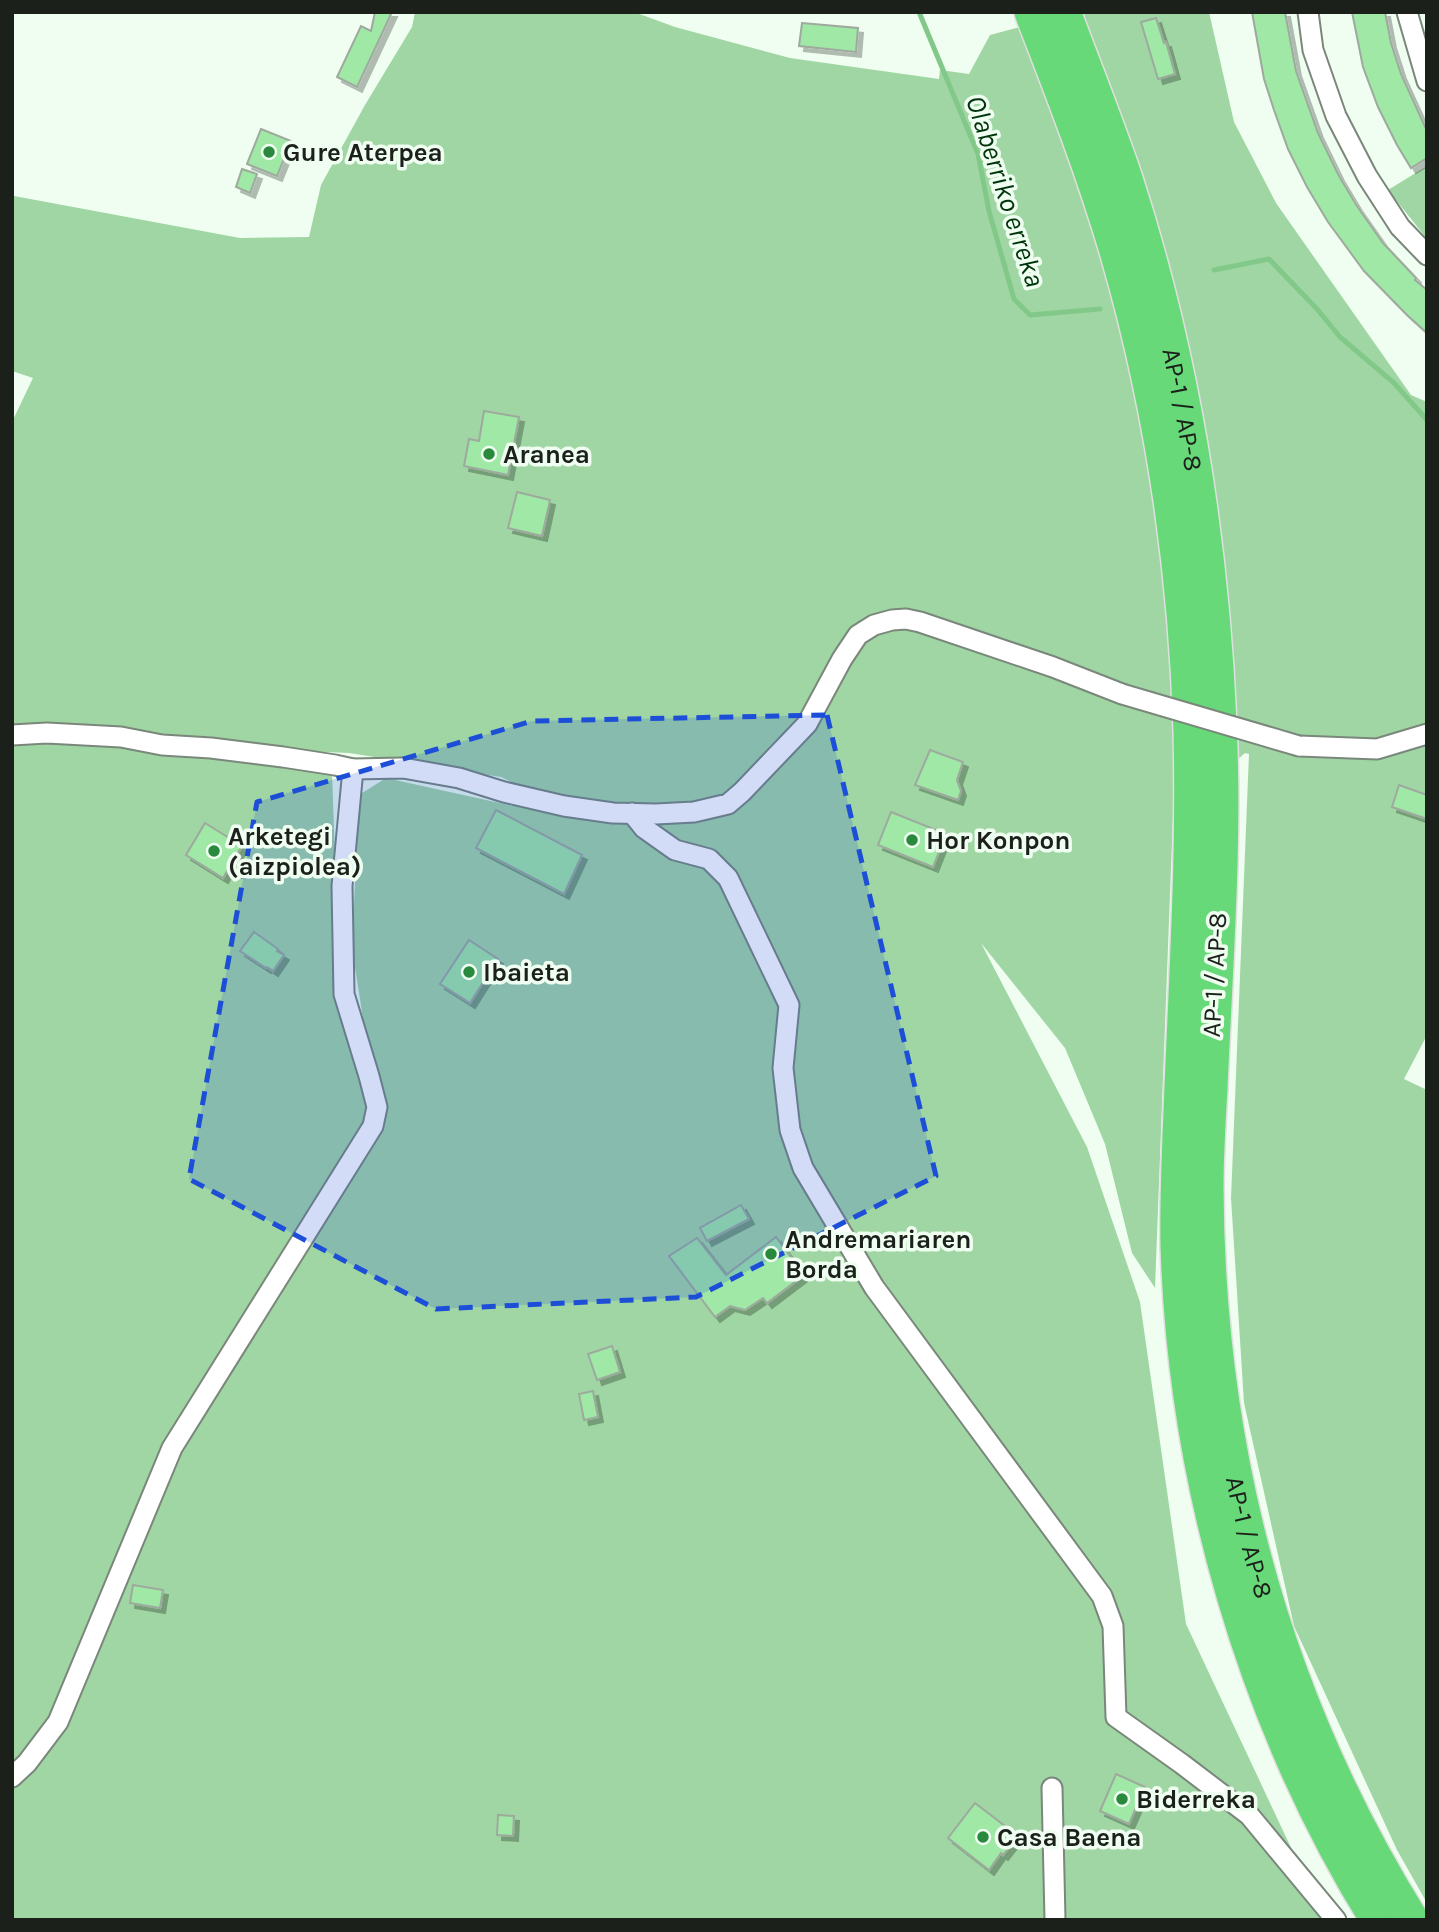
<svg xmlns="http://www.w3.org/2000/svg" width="1439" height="1932" font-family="Karla,sans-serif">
<defs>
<filter id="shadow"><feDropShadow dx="5" dy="5" stdDeviation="0" flood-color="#0004"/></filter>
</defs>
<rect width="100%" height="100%" fill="#effef0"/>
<g fill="#a0d6a4" fill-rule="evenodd">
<path d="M 415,12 L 634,12 L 675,27 L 790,58 L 939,79 L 940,70 L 969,74 L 990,35 L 1038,22 L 1036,12 L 1209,12 L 1234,122 L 1276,203 L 1411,395 L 1427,402 L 1427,1035 L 1404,1079 L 1427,1090 L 1427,1903 L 1397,1850 L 1294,1626 L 1244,1403 L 1231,1198 L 1249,754 L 1245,753 L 1173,816 L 1155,1288 L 1132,1253 L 1105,1144 L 1065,1048 L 981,943 L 1087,1147 L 1140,1302 L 1186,1624 L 1325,1920 L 12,1920 L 12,422 L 33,378 L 12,371 L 12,202 L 14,196 L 240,238 L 309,237 L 321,185 L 365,105 L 412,27 ZM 172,745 L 349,753 L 501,777 L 562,806 L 513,806 L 386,778 L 359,795 L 352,948 L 376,1102 L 338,943 L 332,772 Z"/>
<path d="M 1427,166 L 1427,239 L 1388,190 Z"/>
</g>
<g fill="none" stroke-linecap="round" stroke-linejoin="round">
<g stroke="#82c989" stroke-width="5">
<path d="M 919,12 L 978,154 L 989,211 L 1014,299 L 1030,315 L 1100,309"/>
<path d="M 1214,270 L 1269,259 L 1317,309 L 1340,337 L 1394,383 L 1427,420"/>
</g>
</g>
<g fill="#9fe8a6" stroke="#9daa9d" stroke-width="2" filter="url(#shadow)">
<path d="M 375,12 L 392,12 L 357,87 L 337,77 L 361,26 L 371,31 Z"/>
<path d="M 1252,12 L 1285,12 L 1296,71 L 1318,133 L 1339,176 L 1357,206 L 1383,243 L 1416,278 L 1415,280 L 1427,290 L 1427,333 L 1407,315 L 1364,271 L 1328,222 L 1307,187 L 1288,149 L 1274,110 L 1264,79 Z"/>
<path d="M 1352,12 L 1385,12 L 1391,43 L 1401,74 L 1427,131 L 1427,158 L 1411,168 L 1397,145 L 1378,107 L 1363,67 Z"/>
<path d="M 1156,18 L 1164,43 L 1166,42 L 1175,74 L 1158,79 L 1141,22 Z"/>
<path d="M 802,23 L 858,28 L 856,52 L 799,46 Z"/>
<path d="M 261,129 L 291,141 L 277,176 L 247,164 Z"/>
<path d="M 242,169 L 257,174 L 250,193 L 236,187 Z"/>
<path d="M 484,411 L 519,417 L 508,475 L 464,466 L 469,439 L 479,441 Z"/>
<path d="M 517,492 L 550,500 L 542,536 L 508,528 Z"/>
<path d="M 930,750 L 963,762 L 957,780 L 961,791 L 958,800 L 915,785 Z"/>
<path d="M 1399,785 L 1427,795 L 1427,819 L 1392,807 Z"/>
<path d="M 496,810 L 582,855 L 564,894 L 476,848 Z"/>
<path d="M 891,812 L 946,834 L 933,867 L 878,845 Z"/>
<path d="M 205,823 L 242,846 L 223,878 L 186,855 Z"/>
<path d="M 254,932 L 278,949 L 277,951 L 284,955 L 273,971 L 267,967 L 266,968 L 240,951 Z"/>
<path d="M 469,940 L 498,959 L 470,1003 L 440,984 Z"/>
<path d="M 741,1205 L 749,1219 L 707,1241 L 700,1228 Z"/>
<path d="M 776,1237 L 804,1275 L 767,1303 L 763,1298 L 745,1310 L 730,1306 L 715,1317 L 669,1256 L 697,1238 L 726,1275 Z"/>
<path d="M 612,1346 L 620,1372 L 597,1380 L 588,1354 Z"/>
<path d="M 593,1391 L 598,1417 L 584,1420 L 579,1394 Z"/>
<path d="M 133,1585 L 163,1590 L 160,1608 L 130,1603 Z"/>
<path d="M 1116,1774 L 1145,1787 L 1129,1824 L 1100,1811 Z"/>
<path d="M 975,1803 L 1018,1836 L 1003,1855 L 1001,1853 L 989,1870 L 948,1838 Z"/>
<path d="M 498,1815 L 514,1816 L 513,1836 L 497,1835 Z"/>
</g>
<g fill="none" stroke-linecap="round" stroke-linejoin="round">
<g stroke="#7a877b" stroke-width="23">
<g id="minor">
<path d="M 1308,12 L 1313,50 L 1336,116 L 1367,176 L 1400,227 L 1427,255"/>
<path d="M 1407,12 L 1427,81"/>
<path d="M 12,735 L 47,733 L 121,737 L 162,745 L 211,748 L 283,757 L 335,765 L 353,769 L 403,768 L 459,778 L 504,792 L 564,806 L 613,813 L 656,814 L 694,812 L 728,804 L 742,792 L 807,724 L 842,659 L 858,635 L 874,625 L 892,620 L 906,619 L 920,622 L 1053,667 L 1122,694"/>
<path d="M 1299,746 L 1377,749 L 1427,734"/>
<path d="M 632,813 L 644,828 L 675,850 L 709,859 L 728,878 L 789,1005 L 783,1068 L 790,1130 L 803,1168 L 874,1287 L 1102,1596 L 1113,1626 L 1116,1717 L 1182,1764 L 1249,1815 L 1336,1920"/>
<path d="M 12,1777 L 27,1763 L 58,1722 L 172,1448 L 373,1126 L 377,1107 L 369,1076 L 344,994 L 342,886 L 353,769"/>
<path d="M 1052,1788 L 1055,1920"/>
</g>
</g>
<g stroke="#dfe0df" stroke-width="38">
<g id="motorway">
<path d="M 1032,12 C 1063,92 1094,172 1118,254 C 1163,409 1186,571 1191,731 C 1194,850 1187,969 1182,1087 C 1180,1140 1177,1192 1178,1245 C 1185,1478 1254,1721 1378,1920"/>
<path id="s1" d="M 1063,12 C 1084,68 1106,123 1125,179 C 1182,355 1211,538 1219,723 C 1225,844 1215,967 1210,1088 C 1208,1121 1206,1154 1206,1187 C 1207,1451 1271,1695 1411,1920"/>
</g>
</g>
<use href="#minor" stroke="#fff" stroke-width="19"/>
<use href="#motorway" stroke="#67d978" stroke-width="35"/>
<g stroke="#7a877b" stroke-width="23" stroke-linecap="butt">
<path id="minor-bridge" d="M 1122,694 L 1299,746"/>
</g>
<use href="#minor-bridge" stroke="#fff" stroke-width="19"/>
</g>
<path fill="#1d4ed8" fill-opacity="0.2" stroke="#1d4ed8" stroke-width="5" stroke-dasharray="14 9" stroke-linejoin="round" d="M 827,715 L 936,1176 L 696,1297 L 436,1309 L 189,1179 L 257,802 L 532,721 Z"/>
<g fill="#29893d" stroke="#effef0" stroke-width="2.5">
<circle cx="269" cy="152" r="7"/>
<circle cx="489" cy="454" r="7"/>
<circle cx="912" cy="840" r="7"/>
<circle cx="214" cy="851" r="7"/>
<circle cx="469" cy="972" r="7"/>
<circle cx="771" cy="1254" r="7"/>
<circle cx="1122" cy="1799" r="7"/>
<circle cx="983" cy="1837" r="7"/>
</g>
<g text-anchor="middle" stroke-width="7" stroke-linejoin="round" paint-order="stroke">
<g font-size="26" font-weight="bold" fill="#1b201b" stroke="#effef0" text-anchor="start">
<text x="283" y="161">Gure Aterpea</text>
<text x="503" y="463">Aranea</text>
<text x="228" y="845">Arketegi<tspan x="228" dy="30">(aizpiolea)</tspan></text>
<text x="926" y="849">Hor Konpon</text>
<text x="483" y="981">Ibaieta</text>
<text x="785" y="1248">Andremariaren<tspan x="785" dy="30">Borda</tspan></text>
<text x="1136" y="1808">Biderreka</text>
<text x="997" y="1846">Casa Baena</text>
</g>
<g font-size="26" fill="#1b201b" stroke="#effef0">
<text dy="9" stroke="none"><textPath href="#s1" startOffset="416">AP-1 / AP-8</textPath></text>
<text transform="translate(1214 975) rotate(-87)" y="9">AP-1 / AP-8</text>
<text dy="9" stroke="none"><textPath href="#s1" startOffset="1550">AP-1 / AP-8</textPath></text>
</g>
<g font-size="28" font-style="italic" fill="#00340b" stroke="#effef0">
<text transform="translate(1006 191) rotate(72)" y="10">Olaberriko erreka</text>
</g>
</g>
<rect width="1439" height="1932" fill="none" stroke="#1b201b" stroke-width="28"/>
</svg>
